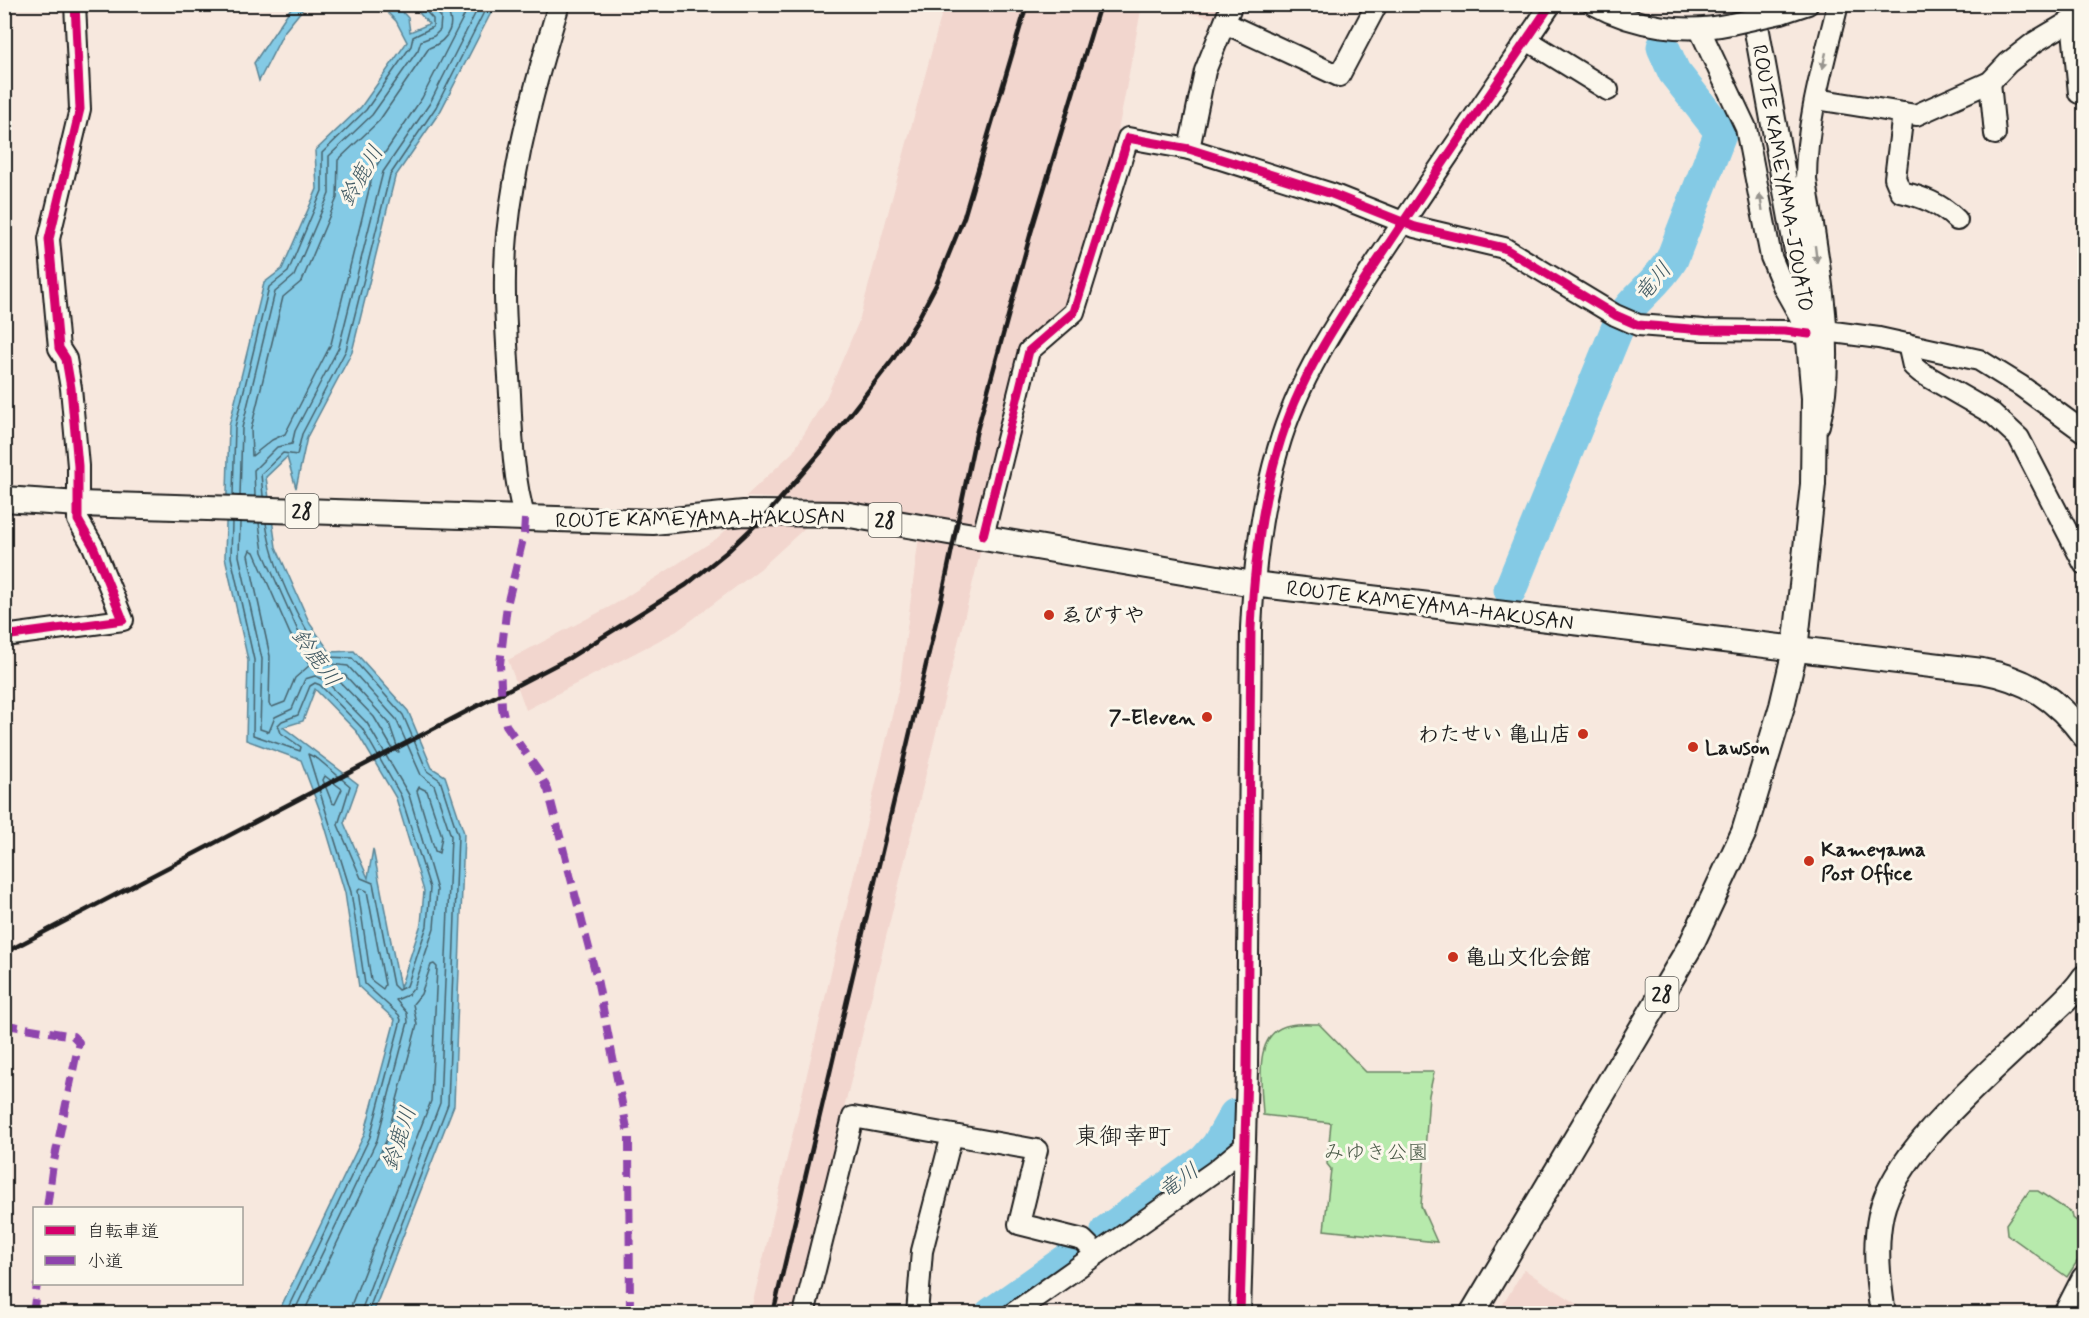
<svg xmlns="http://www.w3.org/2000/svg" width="2089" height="1318" font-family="Mynerve,'Klee One',sans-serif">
<rect width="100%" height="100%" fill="#f7e8de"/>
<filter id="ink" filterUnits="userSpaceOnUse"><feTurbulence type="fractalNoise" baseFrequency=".0167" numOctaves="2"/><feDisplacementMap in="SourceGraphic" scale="12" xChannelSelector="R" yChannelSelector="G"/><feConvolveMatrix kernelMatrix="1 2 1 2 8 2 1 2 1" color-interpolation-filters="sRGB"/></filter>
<g filter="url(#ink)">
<g fill="#f2d6ce">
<path d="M 944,5 L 1142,5 L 1118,131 L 1069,308 L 1024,344 L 977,525 L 824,500 L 745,497 L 793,452 L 826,398 L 859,321 Z"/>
<path d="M 1150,5 L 1223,5 L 1219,19 Z"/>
<path d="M 734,523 L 808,525 L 760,569 L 677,631 L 526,710 L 508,660 L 615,604 L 716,539 Z"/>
<path d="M 919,536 L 982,545 L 794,1313 L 750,1314 L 900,682 Z"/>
<path d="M 1524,1269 L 1541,1281 L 1592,1313 L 1498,1313 Z"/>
</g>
<g fill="#b7eaac" stroke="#6a8364" stroke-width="1.5">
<path d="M 1319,1024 L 1366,1072 L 1434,1072 L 1429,1095 L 1421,1206 L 1437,1242 L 1324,1230 L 1331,1169 L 1327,1164 L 1331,1123 L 1263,1115 C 1262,1086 1251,1032 1290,1025 C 1299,1023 1310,1024 1319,1024 Z"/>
<path d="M 2029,1191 L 2038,1191 L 2072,1213 L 2073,1218 L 2084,1227 L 2084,1251 L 2067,1277 L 2007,1234 L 2006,1224 Z"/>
</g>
<g fill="#84cae5" stroke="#5a8495" stroke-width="1.5" fill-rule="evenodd">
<path d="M 293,5 L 306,5 L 284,32 L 259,81 L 254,63 Z"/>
<path d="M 380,5 L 396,5 L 408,18 L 410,32 L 429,24 L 412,5 L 495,5 L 441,110 L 395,177 L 352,352 L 307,437 L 296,488 L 287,457 L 266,477 L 276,547 L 310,624 L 330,652 L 354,651 L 408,711 L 432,768 L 445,776 L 464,833 L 454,1105 L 373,1313 L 278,1313 L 364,1135 L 395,1020 L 359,987 L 345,893 L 322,816 L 301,760 L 246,740 L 248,660 L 225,557 L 229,426 L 264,283 L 282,269 L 317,189 L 315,151 L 361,107 L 407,42 L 396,21 ZM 315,689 L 357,732 L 396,798 L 424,891 L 421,924 L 400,988 L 373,849 L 368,878 L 344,823 L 358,784 L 283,727 L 303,721 Z"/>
</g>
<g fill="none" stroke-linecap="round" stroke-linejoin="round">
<g stroke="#46626c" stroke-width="1.5">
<path d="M 442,4 C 459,22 449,41 429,48 L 379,121 L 338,160 L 337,198 L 302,281 L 283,297 L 251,429 L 252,456 L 272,440 L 285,434 L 331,344 L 374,169 L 422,98 L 470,4"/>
<path d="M 233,495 L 235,427 L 269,287 L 288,272 L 322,191 L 322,153 L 366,110 L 411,46 L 413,37 L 433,27 L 433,19 L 419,4"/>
<path d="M 240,496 L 242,428 L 275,292 L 294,276 L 329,194 L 329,156 L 372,115 L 418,50 L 421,41 L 434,36 L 440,30 L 441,17 L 429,4"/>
<path d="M 255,496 L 254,470 L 277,447 L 292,444 L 295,431 L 339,347 L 383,172 L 430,103 L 480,4"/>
<path d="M 263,496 L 261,474 L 283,453 L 297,455 L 302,434 L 346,350 L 390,175 L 436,107 L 488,4"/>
<path d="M 232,522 L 231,557 L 254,660 L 253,735 L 300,751 L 301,747 L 281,733 L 278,725 L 282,721 L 298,715 L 310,686 L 315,683 L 320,685 L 362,728 L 401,796 L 430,888 L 427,926 L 407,986 L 398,990 L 393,985 L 373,883 L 361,878 L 338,825 L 350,786 L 318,759 L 308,754 L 351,892 L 365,984 L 399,1015 L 401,1020 L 370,1137 L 285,1314"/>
<path d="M 240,523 L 239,556 L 262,659 L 260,729 L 269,732 L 275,717 L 292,709 L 305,679 L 315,676 L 325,680 L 367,723 L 409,795 L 437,890 L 434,928 L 414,988 L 408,995 L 396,1000 L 407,1013 L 408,1022 L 377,1140 L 293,1314"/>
<path d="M 259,523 L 263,552 L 298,631 L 322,663 L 348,666 L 396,719 L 421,775 L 434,785 L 451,836 L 440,1103 L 360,1314"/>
<path d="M 266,523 C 272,566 298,624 326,657 L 352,658 L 403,715 L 427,771 L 440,780 L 458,835 L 448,1104 L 367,1314"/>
<path d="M 250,550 L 254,552 L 290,634 L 310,665 L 295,678 L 285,702 L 272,707 L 269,704 L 270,656 L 248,555 Z"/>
<path d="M 338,675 L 345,675 L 389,723 L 399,752 L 394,751 L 374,717 L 337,679 Z"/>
<path d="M 325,776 L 342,789 L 335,804 L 332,803 L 323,780 Z"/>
<path d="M 419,787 L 427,791 L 442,836 L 439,853 L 435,851 L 417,791 Z"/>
<path d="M 360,888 L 367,891 L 385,985 L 383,989 L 371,980 L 358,891 Z"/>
<path d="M 303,1314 L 386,1141 L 417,1025 L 413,1004 L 421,994 L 431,965 L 434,964 L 437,967 L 431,1101 L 352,1303 L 351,1314"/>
</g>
<g stroke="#84cae5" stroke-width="33">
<path d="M 1510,590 L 1619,324 C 1631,299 1656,286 1672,259 L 1721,132 L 1674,72 L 1663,47"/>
<path d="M 1107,1231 L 1204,1161 L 1218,1145 L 1235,1115"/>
<path d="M 991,1314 L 1070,1258"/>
</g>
<g stroke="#1c1c1c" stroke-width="24">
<g id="minor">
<path d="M 1593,4 C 1635,27 1685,34 1731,24"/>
<path d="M 1781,13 L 1808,4"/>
<path d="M 2072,19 L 2079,93"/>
<path d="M 1225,23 L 1339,76 L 1377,4"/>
<path d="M 1700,30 L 1746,128 L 1771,257 L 1784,288 L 1807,329"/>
<path d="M 1527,40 L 1608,90"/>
<path d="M 1990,82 L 1995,134"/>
<path d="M 1816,99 L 1916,115 L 1990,82 L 2008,63 L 2035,42 L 2084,13"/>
<path d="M 1903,113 L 1895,178 L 1901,192 C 1923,197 1941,204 1957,220"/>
<path d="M 1189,149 L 1205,71 L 1232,4"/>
<path d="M 1826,331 L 1879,338 L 1979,360 L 2021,386 L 2084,432"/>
<path d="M 1908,344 L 1913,366 L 1920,372 L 1993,414 L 2019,438 L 2084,564"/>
<path d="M 1819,425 C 1839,351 1817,256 1806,180 C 1806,121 1824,62 1838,4"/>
<path d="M 525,519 C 513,479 512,436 510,394 C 507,341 502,287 507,235 C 515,156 536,80 559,4"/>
<path d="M 983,536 L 1029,351 L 1074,312 L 1128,138 L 1189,149 L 1332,194 L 1415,227 L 1504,248 L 1615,315 L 1638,325 L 1704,330 L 1785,331 L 1809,334"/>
<path d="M 4,636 L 123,620 L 93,546 L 78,520 L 78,466 L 71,388 L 66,359 L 59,348 L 49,239 L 80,109 L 75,4"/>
<path d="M 804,1314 L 853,1117 L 1037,1150 L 1019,1224 L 1083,1240 L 1097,1254 L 1215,1171 L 1244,1147"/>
<path d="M 917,1314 L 922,1251 L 952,1135"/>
<path d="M 1012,1314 L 1097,1254"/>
<path d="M 1240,1314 L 1247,1070 L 1251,628 C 1254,568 1261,506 1278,449 C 1300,372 1347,307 1390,242 C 1443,162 1497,84 1551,4"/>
</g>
</g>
<g stroke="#1c1c1c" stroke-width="28">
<g id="major">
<path d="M 4,499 L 79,504 L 653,522 L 744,513 L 844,514 L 1253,584 L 1982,671 C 2027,679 2057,699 2084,735"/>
<path d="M 1472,1314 L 1691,945 L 1744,832 L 1782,706 L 1795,650 L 1813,484 L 1814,398 L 1805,295 L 1752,4"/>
<path d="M 1883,1314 C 1878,1280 1874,1247 1881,1214 C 1895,1151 1987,1076 2034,1030 C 2050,1013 2072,997 2084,978"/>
<path d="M 2066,1314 L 2084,1279"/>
</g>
</g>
<use href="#minor" stroke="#fbf7ec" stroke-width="20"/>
<use href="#major" stroke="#fbf7ec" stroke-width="24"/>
<g stroke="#1c1c1c" stroke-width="4.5">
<path d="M 4,953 L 569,658 L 686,585 L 728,551 L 768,513 L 820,453 L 893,359 L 917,321 L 937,283 L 964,217 L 1027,4"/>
<path d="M 773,1314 L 941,601 L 976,434 L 1031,232 L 1100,4"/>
</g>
<g stroke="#1c1c1c" stroke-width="24" stroke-linecap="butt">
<path id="minor-bridge" d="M 1731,24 L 1781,13"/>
</g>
<use href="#minor-bridge" stroke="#fbf7ec" stroke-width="20"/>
<g stroke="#8e44ad" stroke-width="8" stroke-dasharray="15 8" stroke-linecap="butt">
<path d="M 525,519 L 524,535 L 507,605 L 500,664 L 502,707 L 506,725 L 539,772 L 548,790 L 597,979 L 629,1138 L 630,1314"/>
<path d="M 4,1028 L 13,1026 L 73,1036 L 79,1042 L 52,1171 L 47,1208"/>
<path d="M 33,1314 L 37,1284"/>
</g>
<g stroke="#fbf7ec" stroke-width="13">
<g id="cycleway">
<path d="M 983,536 L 1029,351 L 1074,312 L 1128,138 L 1189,149 L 1332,194 L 1415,227 L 1504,248 L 1615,315 L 1638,325 L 1704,330 L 1785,331 L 1809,334"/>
<path d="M 4,636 L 123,620 L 93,546 L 78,520 L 78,466 L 71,388 L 66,359 L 59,348 L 49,239 L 80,109 L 75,4"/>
<path d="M 1240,1314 L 1247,1070 L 1251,628 C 1254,568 1261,506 1278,449 C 1300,372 1347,307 1390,242 C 1443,162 1497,84 1551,4"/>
</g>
</g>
<use href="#cycleway" stroke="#d6006c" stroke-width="9"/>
</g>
<defs><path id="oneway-solid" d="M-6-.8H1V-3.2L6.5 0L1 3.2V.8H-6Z" transform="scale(1.5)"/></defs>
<g fill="#97948e">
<use href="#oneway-solid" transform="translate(1824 61) rotate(103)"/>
<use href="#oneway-solid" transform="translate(1761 202) rotate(-100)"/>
<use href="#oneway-solid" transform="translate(1816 254) rotate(83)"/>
</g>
</g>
<g fill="#c8321e" stroke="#fbf7ec" stroke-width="2">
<circle cx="1049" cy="615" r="6"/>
<circle cx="1207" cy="717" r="6"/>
<circle cx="1583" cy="734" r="6"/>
<circle cx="1693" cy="747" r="6"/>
<circle cx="1809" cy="861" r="6"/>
<circle cx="1453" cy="957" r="6"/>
</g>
<g text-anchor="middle" stroke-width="6" stroke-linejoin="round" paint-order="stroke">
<g fill="#fbf7ec" stroke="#5f5e5a" stroke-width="1.5">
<rect x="285.5" y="494" width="33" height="34" rx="4.5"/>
<rect x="868.5" y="503" width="33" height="34" rx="4.5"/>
<rect x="1645.5" y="977" width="33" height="34" rx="4.5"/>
</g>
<g font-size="20" font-weight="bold" fill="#1c1c1c">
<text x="302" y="518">28</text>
<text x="885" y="527">28</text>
<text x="1662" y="1001">28</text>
</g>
<g font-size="21" fill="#1c1c1c" stroke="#fbf7ec">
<text transform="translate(1783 178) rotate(80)" y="7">ROUTE KAMEYAMA-JOUATO</text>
<text transform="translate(700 518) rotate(-1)" y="7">ROUTE KAMEYAMA-HAKUSAN</text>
<text transform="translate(1430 605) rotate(7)" y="7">ROUTE KAMEYAMA-HAKUSAN</text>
</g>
<g font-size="21" font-weight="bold" fill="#1c1c1c" stroke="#fbf7ec" text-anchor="start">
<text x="1061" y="622">ゑびすや</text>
<text x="1195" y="724" text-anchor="end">7-Eleven</text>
<text x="1571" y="741" text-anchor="end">わたせい 亀山店</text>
<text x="1705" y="754">Lawson</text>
<text x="1821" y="856">Kameyama<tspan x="1821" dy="24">Post Office</tspan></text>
<text x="1465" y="964">亀山文化会館</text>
</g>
<g font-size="21" fill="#4a5a47" stroke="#fbf7ec">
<text x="1376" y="1159">みゆき公園</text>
</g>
<g font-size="22" font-style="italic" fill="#405962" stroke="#fbf7ec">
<text transform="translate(360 175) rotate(-60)" y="8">鈴鹿川</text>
<text transform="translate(1652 281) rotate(-50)" y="8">竜川</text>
<text transform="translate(317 657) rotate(54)" y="8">鈴鹿川</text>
<text transform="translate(398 1138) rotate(-72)" y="8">鈴鹿川</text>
<text transform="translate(1178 1180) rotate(-36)" y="8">竜川</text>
</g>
<g font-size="24" fill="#1c1c1c" stroke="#fbf7ec">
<text x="1123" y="1144">東御幸町</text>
</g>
</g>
<rect width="2089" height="1318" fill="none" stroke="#fbf7ec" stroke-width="24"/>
<rect x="12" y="12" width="2065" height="1294" fill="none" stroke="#1c1c1c" stroke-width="2" filter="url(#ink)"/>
<rect x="33" y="1207" width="210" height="78" fill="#fbf7ec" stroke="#a29f99" stroke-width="1.5"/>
<rect x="45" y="1226" width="30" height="9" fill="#d6006c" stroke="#a29f99" stroke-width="1.5"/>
<text x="87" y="1237" font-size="18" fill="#1c1c1c">自転車道</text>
<rect x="45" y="1256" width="30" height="9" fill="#8e44ad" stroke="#a29f99" stroke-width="1.5"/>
<text x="87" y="1267" font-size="18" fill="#1c1c1c">小道</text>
</svg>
